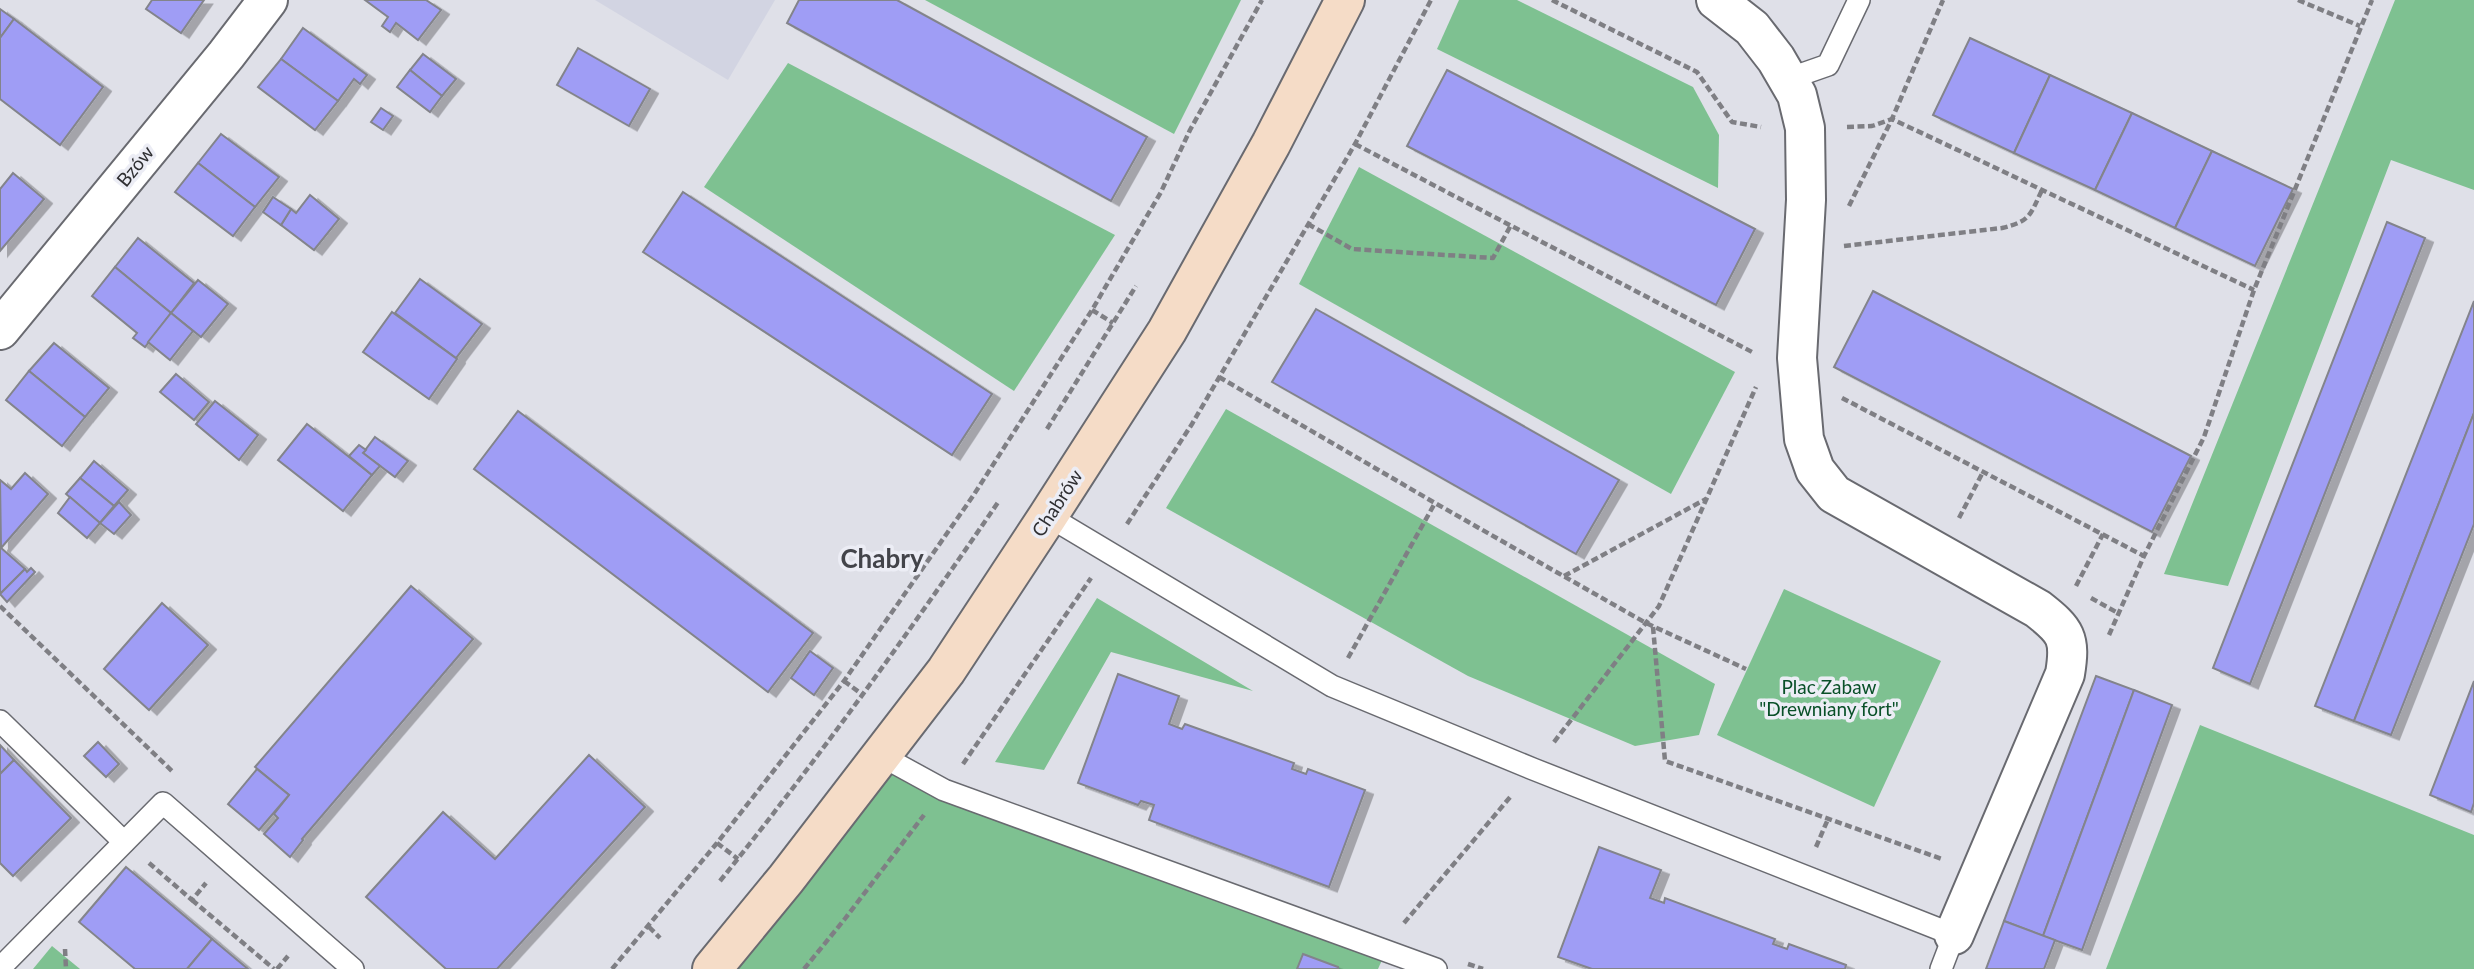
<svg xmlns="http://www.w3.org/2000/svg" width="2474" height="969" font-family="Lato,sans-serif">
<defs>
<filter id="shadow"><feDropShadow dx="8" dy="4.5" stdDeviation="0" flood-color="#0004"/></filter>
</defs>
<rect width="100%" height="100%" fill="#dfe0e8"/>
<path fill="#d2d4e2" d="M 595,0 L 775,0 L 728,80 Z"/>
<g fill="#7ec191">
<path d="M 925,0 L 1241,0 L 1174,134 Z"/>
<path d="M 1459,0 L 1517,0 L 1693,87 L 1719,135 L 1718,188 L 1437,49 Z"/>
<path d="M 2395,0 L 2474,0 L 2474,190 L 2391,160 L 2228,586 L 2164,574 Z"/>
<path d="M 788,63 L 1115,235 L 1014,391 L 704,187 Z"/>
<path d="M 1359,167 L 1735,372 L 1671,494 L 1299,284 Z"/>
<path d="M 1226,409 L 1715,684 L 1699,735 L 1635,746 L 1468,676 L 1166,508 Z"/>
<path d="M 1784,589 L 1941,661 L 1874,807 L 1717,735 Z"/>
<path d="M 1097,598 L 1253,691 L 1111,652 L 1044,770 L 995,762 Z"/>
<path d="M 2200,725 L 2474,835 L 2474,969 L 2106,969 Z"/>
<path d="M 880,755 L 1386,951 L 1378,969 L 712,969 Z"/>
<path d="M 52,946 L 80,969 L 33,969 Z"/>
</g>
<g fill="#9f9df5" stroke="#83848b" stroke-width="2" filter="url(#shadow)">
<path d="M 152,0 L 204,0 L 181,33 L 146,9 Z"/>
<path d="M 365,0 L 426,0 L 441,10 L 418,40 L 396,23 L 390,32 L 382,26 L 388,17 Z"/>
<path d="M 799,0 L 897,0 L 1147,137 L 1111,201 L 787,23 Z"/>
<path d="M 0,9 L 14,19 L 0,38 Z"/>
<path d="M 14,19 L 103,87 L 60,145 L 0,99 L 0,38 Z"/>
<path d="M 303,28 L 367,75 L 360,84 L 354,79 L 338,101 L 281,59 Z"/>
<path d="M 1970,38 L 2050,75 L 2014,153 L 1933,115 Z"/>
<path d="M 578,48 L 650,89 L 629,126 L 557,85 Z"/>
<path d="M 423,54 L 456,79 L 442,96 L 410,70 Z"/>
<path d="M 281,59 L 338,101 L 315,130 L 258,87 Z"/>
<path d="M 410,70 L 442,96 L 430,112 L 397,87 Z"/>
<path d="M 1447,70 L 1755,229 L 1716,305 L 1407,146 Z"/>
<path d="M 2050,75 L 2132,113 L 2095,190 L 2014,153 Z"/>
<path d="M 381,108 L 393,116 L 383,130 L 371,122 Z"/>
<path d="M 2132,113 L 2212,151 L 2175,228 L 2095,190 Z"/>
<path d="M 221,134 L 279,177 L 255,207 L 198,163 Z"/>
<path d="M 2212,151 L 2293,189 L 2255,266 L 2175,228 Z"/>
<path d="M 198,163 L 255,207 L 233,236 L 175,192 Z"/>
<path d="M 13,173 L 44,199 L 0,251 L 0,189 Z"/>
<path d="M 683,192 L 992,394 L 952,455 L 643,252 Z"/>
<path d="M 310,195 L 339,219 L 314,250 L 281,225 L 291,209 L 296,213 Z"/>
<path d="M 273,197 L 291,209 L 281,225 L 263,212 Z"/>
<path d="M 2387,222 L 2425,238 L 2250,684 L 2213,668 Z"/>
<path d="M 138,238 L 194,283 L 171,313 L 115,267 Z"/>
<path d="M 115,267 L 171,313 L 145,347 L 133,338 L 137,333 L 92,296 Z"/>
<path d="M 420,279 L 482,324 L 456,358 L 395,313 Z"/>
<path d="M 198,280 L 228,304 L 201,337 L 171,313 Z"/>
<path d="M 1873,291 L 2191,456 L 2152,532 L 1834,367 Z"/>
<path d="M 2474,301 L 2474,413 L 2354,721 L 2315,706 Z"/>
<path d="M 1316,309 L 1619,480 L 1576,554 L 1272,382 Z"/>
<path d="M 392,312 L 457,359 L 429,399 L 363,352 Z"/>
<path d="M 171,313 L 193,331 L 170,360 L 148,342 Z"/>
<path d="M 54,343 L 109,388 L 85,417 L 29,371 Z"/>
<path d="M 29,371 L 85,417 L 62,446 L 6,400 Z"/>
<path d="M 176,374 L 209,402 L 194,420 L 160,392 Z"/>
<path d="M 215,401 L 258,435 L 239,460 L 196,424 Z"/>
<path d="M 518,411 L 813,633 L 768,692 L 474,469 Z"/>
<path d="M 2474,413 L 2474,524 L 2391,735 L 2354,721 Z"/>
<path d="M 307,424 L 372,475 L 343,511 L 278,460 Z"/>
<path d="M 375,437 L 408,461 L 395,477 L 363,453 Z"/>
<path d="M 359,445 L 366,450 L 363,453 L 380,466 L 372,475 L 349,456 Z"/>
<path d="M 94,461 L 128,490 L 114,506 L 80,478 Z"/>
<path d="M 25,473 L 48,494 L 1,548 L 0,480 L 11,489 Z"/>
<path d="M 80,478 L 114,506 L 100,523 L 66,494 Z"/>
<path d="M 70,497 L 100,523 L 87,538 L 58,513 Z"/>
<path d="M 119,502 L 131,515 L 114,534 L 100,523 Z"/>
<path d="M 0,547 L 25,569 L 0,594 Z"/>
<path d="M 31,568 L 35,572 L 7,602 L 0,594 L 25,569 L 27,572 Z"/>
<path d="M 411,586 L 473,639 L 302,839 L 303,840 L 290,857 L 264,834 L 278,818 L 274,814 L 289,795 L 255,767 Z"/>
<path d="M 162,603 L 208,645 L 149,710 L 104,669 Z"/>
<path d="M 810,651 L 833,668 L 814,695 L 791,678 Z"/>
<path d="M 1118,674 L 1179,696 L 1169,724 L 1182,729 L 1185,724 L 1294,763 L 1292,769 L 1306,774 L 1308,769 L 1365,790 L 1329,887 L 1149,820 L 1154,805 L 1141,801 L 1138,805 L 1078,783 Z"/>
<path d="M 2096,676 L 2134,690 L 2043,936 L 2004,921 Z"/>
<path d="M 2474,681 L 2474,803 L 2471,812 L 2430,795 Z"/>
<path d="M 2134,690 L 2172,705 L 2082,950 L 2043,936 Z"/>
<path d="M 98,742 L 119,764 L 106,777 L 84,756 Z"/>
<path d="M 0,745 L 14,760 L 0,774 Z"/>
<path d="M 589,755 L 645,807 L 497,969 L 446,969 L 366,897 L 443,812 L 495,859 Z"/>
<path d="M 14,760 L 71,818 L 13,876 L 0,863 L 0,774 Z"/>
<path d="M 257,769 L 289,795 L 259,830 L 228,804 Z"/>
<path d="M 1599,847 L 1661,870 L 1650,898 L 1664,903 L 1665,898 L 1775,939 L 1773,944 L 1787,949 L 1789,944 L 1846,965 L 1845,969 L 1592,969 L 1558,957 Z"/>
<path d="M 126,867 L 212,939 L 187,969 L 135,969 L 79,922 Z"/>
<path d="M 2004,921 L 2055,940 L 2044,969 L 1986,969 Z"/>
<path d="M 212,939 L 248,969 L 187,969 Z"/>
<path d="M 1303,954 L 1338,967 L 1338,969 L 1297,969 Z"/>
</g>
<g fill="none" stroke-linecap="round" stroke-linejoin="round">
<g stroke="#696a70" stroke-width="24">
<g id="lane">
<path d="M 1788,79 L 1828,65 L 1859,0"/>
<path d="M 1048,516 L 1332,686 L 1533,769 L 1954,935 L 1941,969"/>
<path d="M 0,721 L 124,842"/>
<path d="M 880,755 L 944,790 L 1436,969"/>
<path d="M 0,968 L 163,803 L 353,969"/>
</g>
</g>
<g stroke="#696a70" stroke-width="42">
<g id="street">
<path d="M 1716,0 L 1752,28 L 1776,59 L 1797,95 L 1805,128 L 1806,200 L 1797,358 L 1804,439 L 1815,470 L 1834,494 L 2038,609 C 2066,631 2071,638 2065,674 L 1954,935"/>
<path d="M 0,330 L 226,55 L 268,0"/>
</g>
</g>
<g stroke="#696a70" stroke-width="42">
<path id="secondary" d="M 712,969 L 786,879 L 946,671 L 1048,516 L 1167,331 L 1271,144 L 1345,0"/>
</g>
<g stroke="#7f7f84" stroke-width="4.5" stroke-dasharray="7 3.5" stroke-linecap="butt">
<path d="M 1552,0 L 1697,72 L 1732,122 L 1761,127"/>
<path d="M 2298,0 L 2360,26"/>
<path d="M 1847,127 L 1872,126 L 1892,119 L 2254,290"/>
<path d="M 1355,144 L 1754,353"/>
<path d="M 1849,206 L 1892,119 L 1943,0"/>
<path d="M 1308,224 L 1352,249 L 1493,258 L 1511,225"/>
<path d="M 1844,246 L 2002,228 C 2031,221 2030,215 2042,190"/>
<path d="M 1092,310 L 1113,323"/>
<path d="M 1219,377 L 1435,503 L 1646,623 L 1746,669"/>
<path d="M 1842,398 L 2144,556"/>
<path d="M 1047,429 L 1136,286"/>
<path d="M 1959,518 L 1983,472"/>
<path d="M 1127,524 L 1192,424 L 1355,144 L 1431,0"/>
<path d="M 1564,576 L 1706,499"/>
<path d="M 2076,586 L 2103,534"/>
<path d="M 2091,598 L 2118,613"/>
<path d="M 0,606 L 172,771"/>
<path d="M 1653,627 L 1665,761 L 1942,859"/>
<path d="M 2109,635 L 2144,556 L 2204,437 L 2254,290 L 2372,0"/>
<path d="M 1348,658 L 1435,503"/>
<path d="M 844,681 L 863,695"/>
<path d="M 1554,742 L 1659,606 L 1756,387"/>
<path d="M 963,764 L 1091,578"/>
<path d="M 717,843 L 738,859"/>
<path d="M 1816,847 L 1828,819"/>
<path d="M 149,863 L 192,900 L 206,883"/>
<path d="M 720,881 C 819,758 910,631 999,501"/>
<path d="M 192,900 L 274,969"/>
<path d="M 1404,923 L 1511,796"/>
<path d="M 649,927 L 660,938"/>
<path d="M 65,949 L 66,969"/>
<path d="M 1468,964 L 1483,969"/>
<path d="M 277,969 L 288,956"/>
<path d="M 612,969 L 717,843 L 844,681 L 973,496 L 1092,310 L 1161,192 L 1190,130 L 1262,0"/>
<path d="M 804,969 L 844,920 L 924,815"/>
</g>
<use href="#lane" stroke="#fff" stroke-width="21"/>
<use href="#street" stroke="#fff" stroke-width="38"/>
<use href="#secondary" stroke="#f5dcc7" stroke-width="38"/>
</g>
<g text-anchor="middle" stroke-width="7" stroke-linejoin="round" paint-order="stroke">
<g font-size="19" fill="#2f2f32" stroke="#ecedf5">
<text transform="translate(135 166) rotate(-51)" y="7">Bzów</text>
<text transform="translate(1057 503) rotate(-57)" y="7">Chabrów</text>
</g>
<g font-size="19" fill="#095028" stroke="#ecedf5">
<text x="1829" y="694">Plac Zabaw<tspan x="1829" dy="22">"Drewniany fort"</tspan></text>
</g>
<g font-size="26" font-weight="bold" fill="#43444a" stroke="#ecedf5">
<text x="882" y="568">Chabry</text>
</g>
</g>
</svg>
